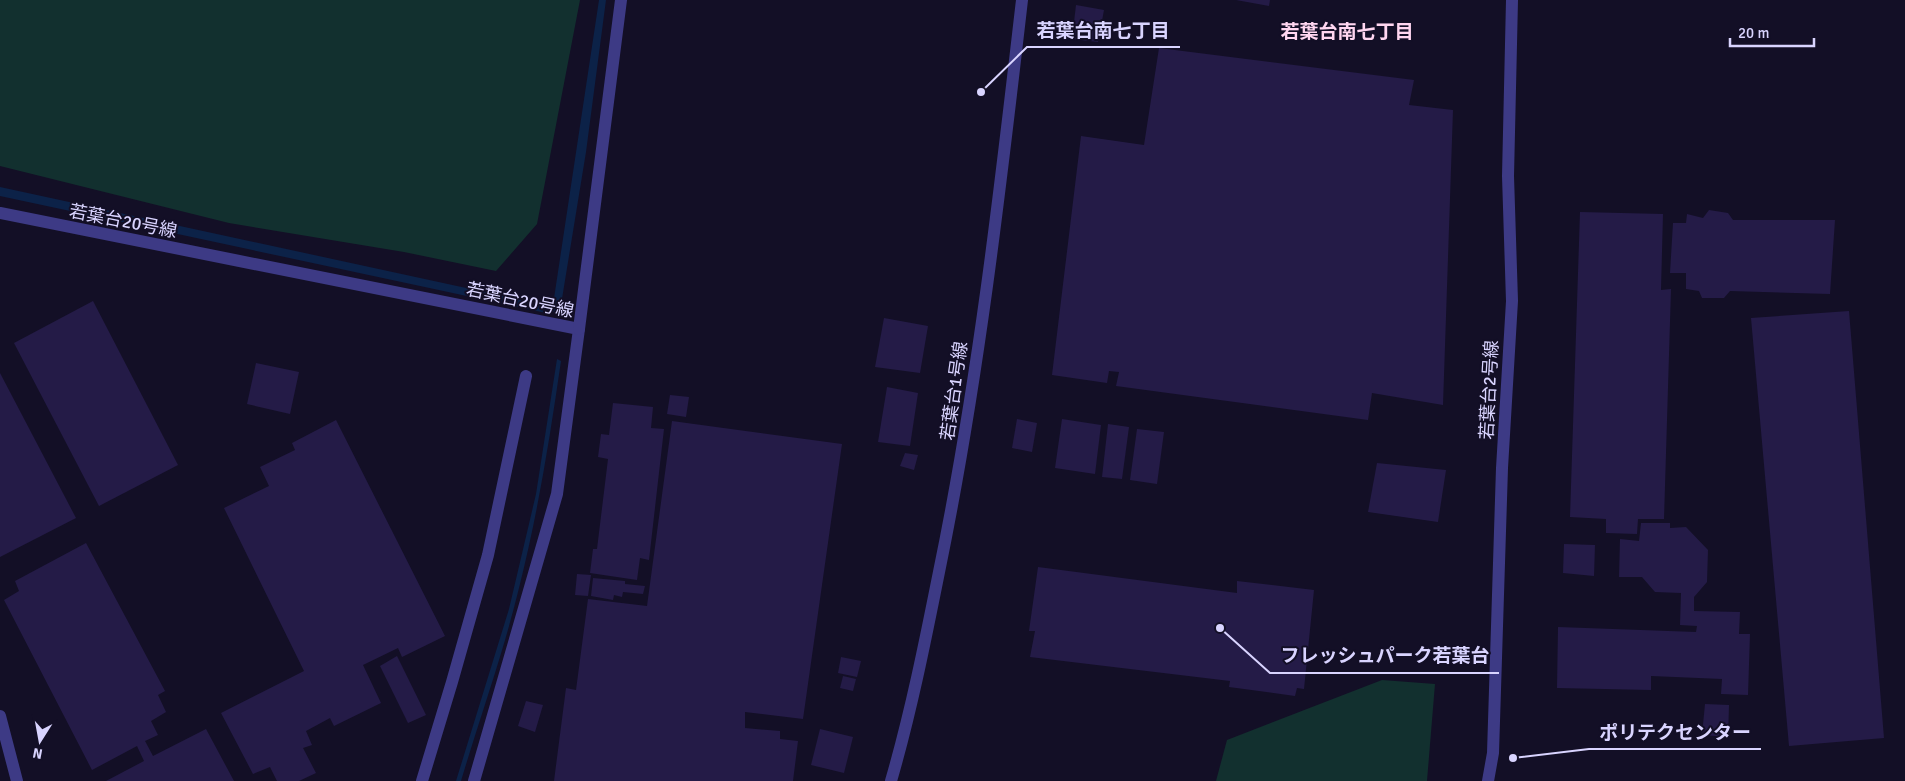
<svg xmlns="http://www.w3.org/2000/svg" width="1905" height="781" font-family="Signika,'Noto Sans JP',sans-serif">
<rect width="100%" height="100%" fill="#130f26"/>
<g fill="#12302f">
<path d="M 0,0 L 580,0 L 537,224 L 496,271 L 404,252 L 229,223 L 0,166 Z"/>
<path d="M 1382,680 L 1435,684 L 1427,781 L 1216,781 L 1227,740 Z"/>
</g>
<g fill="#0c2248">
<path d="M 599,0 L 606,0 L 586,152 L 560,311 L 546,313 L 0,196 L 0,187 L 545,305 L 553,305 Z"/>
<path d="M 557,359 L 561,361 C 550,437 538,513 519,588 C 503,654 480,717 461,781 L 456,781 L 509,609 L 536,494 Z"/>
</g>
<g fill="#241b47">
<path d="M 1236,0 L 1270,0 L 1269,6 Z"/>
<path d="M 1076,5 L 1104,10 L 1098,42 L 1072,39 Z"/>
<path d="M 1159,48 L 1414,80 L 1409,105 L 1453,110 L 1443,405 L 1372,393 L 1368,420 L 1116,386 L 1119,372 L 1109,371 L 1107,383 L 1052,375 L 1081,136 L 1144,145 Z"/>
<path d="M 1709,210 L 1728,213 L 1733,220 L 1835,220 L 1830,294 L 1730,291 L 1724,298 L 1702,298 L 1699,291 L 1686,289 L 1686,273 L 1670,273 L 1673,223 L 1686,223 L 1687,214 L 1703,218 Z"/>
<path d="M 1580,212 L 1663,214 L 1661,290 L 1671,289 L 1664,519 L 1638,519 L 1637,534 L 1606,533 L 1606,519 L 1570,517 Z"/>
<path d="M 93,301 L 178,465 L 99,506 L 14,343 Z"/>
<path d="M 1849,311 L 1884,738 L 1789,746 L 1751,318 Z"/>
<path d="M 884,318 L 928,326 L 920,373 L 875,367 Z"/>
<path d="M 256,363 L 299,372 L 290,414 L 247,404 Z"/>
<path d="M 0,373 L 76,518 L 0,557 Z"/>
<path d="M 887,387 L 918,393 L 910,446 L 878,442 Z"/>
<path d="M 670,395 L 689,397 L 686,417 L 667,414 Z"/>
<path d="M 613,403 L 653,407 L 651,428 L 664,429 L 649,560 L 640,558 L 637,580 L 590,573 L 593,549 L 597,549 L 608,459 L 598,457 L 601,434 L 609,435 Z"/>
<path d="M 1017,419 L 1037,423 L 1032,452 L 1012,448 Z"/>
<path d="M 1062,419 L 1101,425 L 1095,474 L 1055,468 Z"/>
<path d="M 336,420 L 445,636 L 402,657 L 398,648 L 363,665 L 381,703 L 334,726 L 330,718 L 306,731 L 312,745 L 303,748 L 316,773 L 299,781 L 277,781 L 270,767 L 253,774 L 221,713 L 304,671 L 224,508 L 269,486 L 260,467 L 295,450 L 292,443 Z"/>
<path d="M 672,421 L 842,444 L 803,719 L 745,712 L 745,728 L 780,731 L 780,739 L 798,741 L 793,781 L 554,781 L 566,688 L 576,690 L 588,599 L 647,606 Z"/>
<path d="M 1108,424 L 1129,427 L 1122,479 L 1102,477 Z"/>
<path d="M 1137,429 L 1164,432 L 1157,484 L 1130,480 Z"/>
<path d="M 905,453 L 918,455 L 914,470 L 900,466 Z"/>
<path d="M 1377,463 L 1446,470 L 1438,522 L 1368,512 Z"/>
<path d="M 1641,523 L 1670,523 L 1670,528 L 1686,527 L 1708,550 L 1707,582 L 1694,597 L 1694,611 L 1740,612 L 1739,634 L 1750,634 L 1748,695 L 1721,694 L 1722,679 L 1651,676 L 1651,690 L 1557,688 L 1558,627 L 1696,632 L 1697,626 L 1680,625 L 1681,593 L 1655,592 L 1642,577 L 1619,577 L 1620,539 L 1639,541 Z"/>
<path d="M 86,543 L 165,691 L 158,695 L 166,712 L 151,721 L 158,735 L 145,741 L 153,756 L 206,729 L 234,781 L 106,781 L 144,761 L 137,746 L 92,770 L 4,600 L 19,591 L 15,581 Z"/>
<path d="M 1564,544 L 1595,545 L 1594,576 L 1563,573 Z"/>
<path d="M 1038,567 L 1237,593 L 1237,581 L 1314,590 L 1304,689 L 1297,688 L 1295,696 L 1229,687 L 1230,681 L 1030,657 L 1035,631 L 1029,631 Z"/>
<path d="M 577,574 L 591,575 L 588,596 L 575,595 Z"/>
<path d="M 593,578 L 625,581 L 625,584 L 645,586 L 643,594 L 623,592 L 622,597 L 614,595 L 613,600 L 591,596 Z"/>
<path d="M 397,656 L 426,715 L 408,723 L 380,666 Z"/>
<path d="M 841,657 L 861,661 L 857,677 L 838,673 Z"/>
<path d="M 843,676 L 856,679 L 853,691 L 840,688 Z"/>
<path d="M 526,701 L 543,705 L 535,732 L 518,726 Z"/>
<path d="M 1705,704 L 1729,705 L 1728,737 L 1702,735 Z"/>
<path d="M 820,729 L 853,737 L 844,773 L 811,765 Z"/>
</g>
<g fill="none" stroke-linecap="round" stroke-linejoin="round">
<path stroke="#3d3a85" stroke-width="12" d="M 422,781 L 452,682 L 488,555 L 526,376"/>
<g stroke="#3d3a85" stroke-width="12">
<path d="M 0,213 L 579,329 L 557,494 L 474,781"/>
<path d="M 579,329 L 621,0"/>
<path d="M 0,716 L 17,781"/>
</g>
<g stroke="#3d3a85" stroke-width="12">
<path d="M 891,781 C 911,712 925,642 939,572 C 978,383 1000,191 1022,0"/>
<path d="M 1488,781 L 1493,753 L 1502,468 L 1512,301 L 1508,176 L 1512,0"/>
</g>
</g>
<g text-anchor="middle" stroke-width="4" stroke-linejoin="round" paint-order="stroke">
<g font-size="18" fill="#d9d4ff" stroke="#130f26">
<text transform="translate(123 221) rotate(11)" y="6">若葉台20号線</text>
<text transform="translate(520 300) rotate(12)" y="6">若葉台20号線</text>
<text transform="translate(1489 390) rotate(-87)" y="6">若葉台2号線</text>
<text transform="translate(954 391) rotate(-82)" y="6">若葉台1号線</text>
</g>
<g font-size="19" font-weight="bold" fill="#ffd6f0" stroke="#130f26">
<text x="1347" y="38">若葉台南七丁目</text>
</g>
</g>
<path fill="none" stroke="#d9d4ff" stroke-width="2" d="M981 92L1027 47H1180M1220 628L1270 673H1499M1513 758L1589 749H1761"/>
<g fill="#d9d4ff" stroke="#130f26" stroke-width="2">
<circle cx="981" cy="92" r="5"/>
<circle cx="1220" cy="628" r="5"/>
<circle cx="1513" cy="758" r="5"/>
</g>
<g font-size="19" text-anchor="middle" font-weight="bold" fill="#d9d4ff" stroke="#130f26" stroke-width="4" stroke-linejoin="round" paint-order="stroke">
<text x="1103" y="37">若葉台南七丁目</text>
<text x="1385" y="662">フレッシュパーク若葉台</text>
<text x="1675" y="739">ポリテクセンター</text>
</g>
<g transform="translate(40 741) rotate(191)" stroke="#130f26" stroke-width="4" paint-order="stroke">
<path d="M0-4L9 19L0 12L-9 19Z" fill="#d9d4ff"/>
<text y="-8" font-size="14" font-weight="bold" text-anchor="middle" fill="#d9d4ff">N</text>
</g>
<path d="M1730 38v8h84v-8" fill="none" stroke="#d9d4ff" stroke-width="2.5"/>
<text x="1738" y="38" font-size="15" fill="#d9d4ff" stroke="#130f26" stroke-width="4" paint-order="stroke">20 m</text>
</svg>
